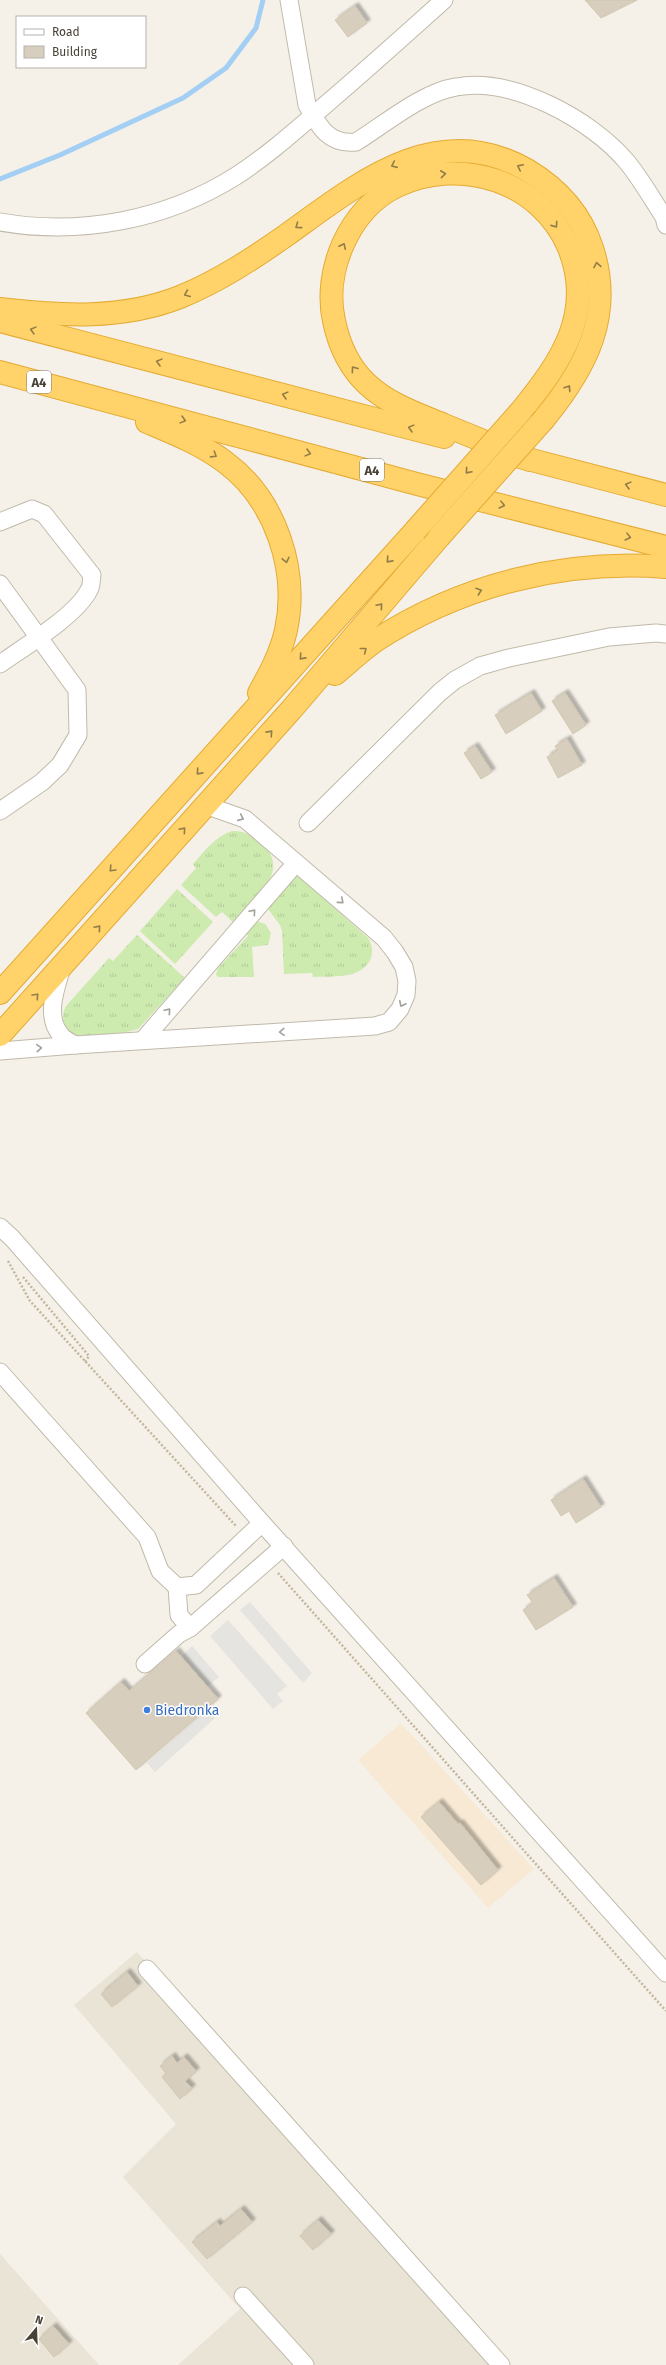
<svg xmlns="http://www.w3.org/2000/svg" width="666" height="2365" font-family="'Fira Sans',sans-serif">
<defs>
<pattern id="grass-tufts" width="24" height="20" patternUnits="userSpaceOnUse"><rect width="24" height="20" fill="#cdeaaf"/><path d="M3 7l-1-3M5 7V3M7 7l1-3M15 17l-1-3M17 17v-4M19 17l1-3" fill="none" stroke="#b2ca97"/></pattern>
<filter id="shadow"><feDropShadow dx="3.5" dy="-3.5" stdDeviation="1" flood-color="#0004"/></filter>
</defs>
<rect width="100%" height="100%" fill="#f5f1e8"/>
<g fill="#e9e4d6">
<path d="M 137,1952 L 508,2365 L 178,2365 L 240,2309 L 123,2177 L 176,2124 L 74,2005 Z"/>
<path d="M 0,2254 L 99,2365 L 0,2365 Z"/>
</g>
<path fill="#f7e9d3" d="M 401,1723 L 534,1869 L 488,1908 L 358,1760 Z"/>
<g fill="url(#grass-tufts)">
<path d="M 232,831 C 245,831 252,835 262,844 C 293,871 252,902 234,923 L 222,912 L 216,917 L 181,885 L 196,868 L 193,864 C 205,851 214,837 232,831 Z"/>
<path d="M 296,876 L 301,878 L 368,938 C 372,944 373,951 371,958 C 362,980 331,976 313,977 L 312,973 L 284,974 L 282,931 L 280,925 L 268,909 Z"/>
<path d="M 177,889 L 213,922 L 175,964 L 140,931 Z"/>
<path d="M 257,921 L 265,924 L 271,933 L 268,945 L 252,947 L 254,977 L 218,977 L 216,975 L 218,968 L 248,936 L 244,932 Z"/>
<path d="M 137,935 L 185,978 L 138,1029 L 123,1033 L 79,1036 C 65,1031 59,1019 66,1006 L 109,958 L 113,961 Z"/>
</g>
<g fill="#e6e4e0">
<path d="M 250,1602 L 312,1673 L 303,1683 L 240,1610 Z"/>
<path d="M 228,1620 L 287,1686 L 277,1694 L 283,1701 L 273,1709 L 210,1636 Z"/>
<path d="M 192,1646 L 219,1677 L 208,1686 L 182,1656 Z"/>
<path d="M 207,1709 L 215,1718 L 155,1772 L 147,1763 Z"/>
</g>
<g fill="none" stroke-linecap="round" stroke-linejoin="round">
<path stroke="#a2cff3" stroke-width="5" d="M 0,179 L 60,155 L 183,98 L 226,68 L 256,28 L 263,0"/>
</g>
<g fill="#d7cebd" stroke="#d2c6b0" filter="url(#shadow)">
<path d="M 585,0 L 637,0 L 601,18 Z"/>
<path d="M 355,6 L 367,23 L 348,37 L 335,20 Z"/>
<path d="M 531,693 L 542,711 L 506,734 L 495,715 Z"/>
<path d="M 565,693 L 586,725 L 573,734 L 552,701 Z"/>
<path d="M 567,739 L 582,765 L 558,778 L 547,757 L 558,750 L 555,746 Z"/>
<path d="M 475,746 L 492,772 L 481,779 L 464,753 Z"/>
<path d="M 583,1479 L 601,1507 L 576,1523 L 569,1511 L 561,1516 L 551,1500 Z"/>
<path d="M 554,1578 L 573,1607 L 536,1630 L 523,1610 L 533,1603 L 527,1595 Z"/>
<path d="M 176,1651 L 218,1699 L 136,1770 L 86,1713 L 121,1682 L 129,1691 Z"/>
<path d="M 439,1802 L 458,1824 L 460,1823 L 498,1870 L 481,1885 L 421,1817 Z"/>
<path d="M 127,1972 L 138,1986 L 112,2007 L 101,1994 Z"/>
<path d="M 172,2056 L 177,2063 L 184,2057 L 196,2071 L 185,2081 L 192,2088 L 180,2099 L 162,2077 L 166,2073 L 160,2066 Z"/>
<path d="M 241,2209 L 252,2222 L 207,2259 L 192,2242 L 217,2222 L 220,2226 Z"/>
<path d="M 318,2220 L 331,2234 L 313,2250 L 300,2236 Z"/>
<path d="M 53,2326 L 69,2344 L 54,2357 L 39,2339 Z"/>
</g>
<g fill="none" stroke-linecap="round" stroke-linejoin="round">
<g stroke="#c1baaa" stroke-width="19">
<g id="minor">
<path d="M 289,0 L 307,105 C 319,127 329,145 356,142 C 385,124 423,92 456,87 C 512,76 592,120 627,162 C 641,179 652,199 664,217 L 666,225"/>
<path d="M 0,222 C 81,236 166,220 236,176 C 267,156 295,131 324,106 C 364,72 404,36 444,0"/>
<path d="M 0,522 L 32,509 L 44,514 L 92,575 C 91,579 92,586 89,590 C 77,615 24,647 0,664"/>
<path d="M 0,584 L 77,690 L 78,735 L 60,765 L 42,782 L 0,811"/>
<path d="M 308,823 L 440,692 L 455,680 L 480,666 L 509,658 L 609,637 L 656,633 L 666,634"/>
<path d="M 143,1040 L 296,863"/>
<path d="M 75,1045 L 375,1026 L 389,1022 L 400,1009 L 406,995 L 407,981 L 404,967 L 395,952 L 384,938 L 245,819 L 205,805"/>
<path d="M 0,1051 L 75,1045 C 70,1042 63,1039 60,1034 C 45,1015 56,988 62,967"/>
<path d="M 0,1227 L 12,1238 L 262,1523 L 666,1973"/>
<path d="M 0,1372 L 147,1537 L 160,1571 L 177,1587 L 196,1585 L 262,1523"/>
<path d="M 177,1587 L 179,1615 L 190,1628"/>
<path d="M 145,1664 L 179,1634 L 190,1628 L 284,1546"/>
<path d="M 147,1969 L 501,2365"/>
<path d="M 243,2296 L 305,2365"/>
</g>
</g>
<g stroke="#e4aa33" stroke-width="24">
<g id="highway">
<path d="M 0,309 C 60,316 122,320 180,297 C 219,281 254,258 288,234 C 359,183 437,118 527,170 C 557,188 581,214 592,248 C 614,315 586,368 544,419"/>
<path d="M 0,321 L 444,437"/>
<path d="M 0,372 L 417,484 L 666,547"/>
<path d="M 521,411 C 561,362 595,313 569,248 C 541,181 461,156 397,186 C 349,209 323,271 334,321 C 339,345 349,367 367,384 C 388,404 418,414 444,425 C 473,437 501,448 530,460"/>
<path d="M 147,422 C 173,433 201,444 225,462 C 275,499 299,569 286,630 C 281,653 270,673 259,693"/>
<path d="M 516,456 L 666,495"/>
<path d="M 335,674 C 348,663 361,651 375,641 C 461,585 564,559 666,567"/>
<path d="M 0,993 L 415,531"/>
<path d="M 0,1035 L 291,710 L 439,537"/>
</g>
</g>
<g stroke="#c3b69b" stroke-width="2.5" stroke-dasharray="2 2" stroke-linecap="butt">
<path d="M 8,1261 L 30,1301 L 236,1526"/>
<path d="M 23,1277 L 89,1356 L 85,1362"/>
<path d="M 278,1573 L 666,2011"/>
</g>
<use href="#minor" stroke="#fff" stroke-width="17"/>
<use href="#highway" stroke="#ffd369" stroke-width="22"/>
<g stroke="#e4aa33" stroke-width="24" stroke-linecap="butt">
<g id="highway-bridge">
<path d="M 415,531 L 521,411"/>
<path d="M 439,537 L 544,419"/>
</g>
</g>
<use href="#highway-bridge" stroke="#ffd369" stroke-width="22"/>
</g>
<defs><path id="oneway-chevron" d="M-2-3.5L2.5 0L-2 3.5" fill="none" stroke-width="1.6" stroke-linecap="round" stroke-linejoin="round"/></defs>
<g stroke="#917c4a">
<use href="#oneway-chevron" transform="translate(394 165) rotate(156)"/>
<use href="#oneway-chevron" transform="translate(520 167) rotate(-154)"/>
<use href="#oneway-chevron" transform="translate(443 174) rotate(-6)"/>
<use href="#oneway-chevron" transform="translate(555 225) rotate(55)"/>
<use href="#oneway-chevron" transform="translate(298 226) rotate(144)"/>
<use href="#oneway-chevron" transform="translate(343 246) rotate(-65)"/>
<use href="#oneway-chevron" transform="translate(597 265) rotate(-100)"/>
<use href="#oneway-chevron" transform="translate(187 294) rotate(157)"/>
<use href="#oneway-chevron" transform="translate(33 330) rotate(-165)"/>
<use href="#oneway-chevron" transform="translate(159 362) rotate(-165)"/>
<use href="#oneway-chevron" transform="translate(354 369) rotate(-126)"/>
<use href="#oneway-chevron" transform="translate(568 388) rotate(-56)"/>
<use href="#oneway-chevron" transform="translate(285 395) rotate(-165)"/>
<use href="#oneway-chevron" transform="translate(183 420) rotate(15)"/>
<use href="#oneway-chevron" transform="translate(411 428) rotate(-165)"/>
<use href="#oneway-chevron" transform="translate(308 453) rotate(15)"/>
<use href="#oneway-chevron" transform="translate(214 455) rotate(32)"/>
<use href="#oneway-chevron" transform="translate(468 471) rotate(131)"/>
<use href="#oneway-chevron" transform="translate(628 485) rotate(-165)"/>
<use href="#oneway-chevron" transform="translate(502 505) rotate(14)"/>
<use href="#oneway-chevron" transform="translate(628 537) rotate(14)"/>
<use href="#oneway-chevron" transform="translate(286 560) rotate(77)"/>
<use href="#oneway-chevron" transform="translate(389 560) rotate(132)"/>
<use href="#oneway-chevron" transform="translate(479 591) rotate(-19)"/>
<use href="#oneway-chevron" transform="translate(380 606) rotate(-49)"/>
<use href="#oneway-chevron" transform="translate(364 650) rotate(-39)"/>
<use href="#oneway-chevron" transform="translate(302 657) rotate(132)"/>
<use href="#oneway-chevron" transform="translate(270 733) rotate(-48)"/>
<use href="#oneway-chevron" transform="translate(199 772) rotate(132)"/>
<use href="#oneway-chevron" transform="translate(183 830) rotate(-49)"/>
<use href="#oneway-chevron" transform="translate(112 869) rotate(133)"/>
<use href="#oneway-chevron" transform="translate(98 928) rotate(-49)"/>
<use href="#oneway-chevron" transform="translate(36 996) rotate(-47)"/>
</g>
<g stroke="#a4a09a">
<use href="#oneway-chevron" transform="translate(241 818) rotate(24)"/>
<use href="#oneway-chevron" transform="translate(341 901) rotate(41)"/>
<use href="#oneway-chevron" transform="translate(253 912) rotate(-49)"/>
<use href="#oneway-chevron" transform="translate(402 1004) rotate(116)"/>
<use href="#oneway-chevron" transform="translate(168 1011) rotate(-49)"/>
<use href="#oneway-chevron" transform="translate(282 1032) rotate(177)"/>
<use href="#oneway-chevron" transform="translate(39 1048) rotate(-4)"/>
</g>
<circle fill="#3f7fe0" stroke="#fff" stroke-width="1.5" cx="147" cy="1710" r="4"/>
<g text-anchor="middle" stroke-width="3" stroke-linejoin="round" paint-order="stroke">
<g fill="#fff" stroke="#7f7b72" stroke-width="1">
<rect x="27" y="371" width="24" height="22" rx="3"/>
<rect x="360" y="459" width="24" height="22" rx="3"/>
</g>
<g font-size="13" font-weight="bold" fill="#484236">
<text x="39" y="387">A4</text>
<text x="372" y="475">A4</text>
</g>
<g font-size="14" fill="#366cbe" stroke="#fff" text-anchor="start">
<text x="155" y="1715">Biedronka</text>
</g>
</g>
<rect x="16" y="16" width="130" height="52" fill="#ffffff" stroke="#b6b3af"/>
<rect x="24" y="29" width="20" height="6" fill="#ffffff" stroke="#b6b3af"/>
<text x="52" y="36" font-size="12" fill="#484236">Road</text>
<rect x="24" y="46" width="20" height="12" fill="#d7cebd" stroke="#b6b3af"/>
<text x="52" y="56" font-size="12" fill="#484236">Building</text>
<g transform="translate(36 2329) rotate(19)" stroke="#ffffff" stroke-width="3" paint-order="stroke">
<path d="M0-3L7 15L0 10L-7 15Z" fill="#484236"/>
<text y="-6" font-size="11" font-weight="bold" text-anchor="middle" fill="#484236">N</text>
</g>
</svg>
